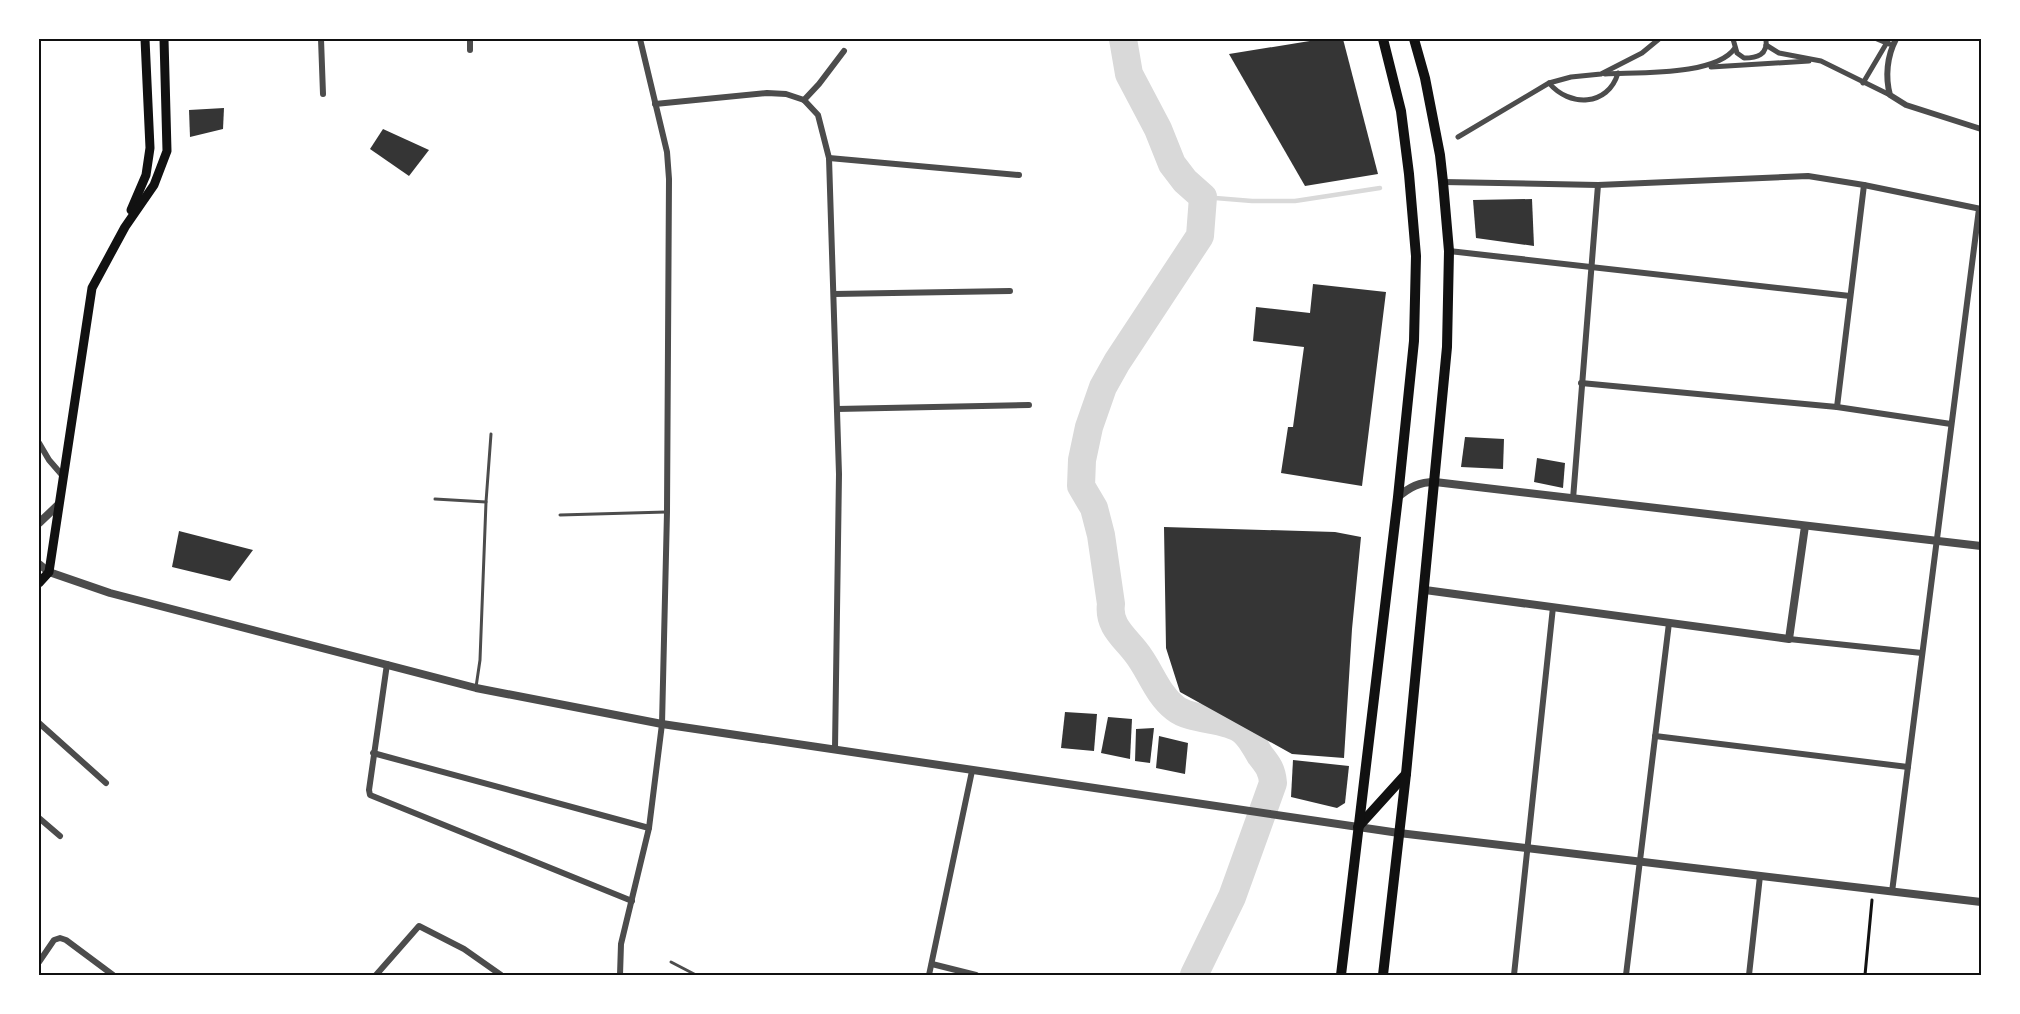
<svg xmlns="http://www.w3.org/2000/svg" width="2020" height="1014" font-family="'Fira Sans Condensed',sans-serif">
<rect width="100%" height="100%" fill="#fff"/>
<g fill="none" stroke-linecap="round" stroke-linejoin="round">
<path stroke="#d9d9d9" stroke-width="4.5" d="M 1203,197 L 1252,201 L 1295,201 L 1380,188"/>
<path stroke="#d9d9d9" stroke-width="28" d="M 1123,39 L 1129,74 L 1158,129 L 1172,164 L 1185,181 L 1203,197 L 1200,236 L 1117,362 L 1103,387 L 1089,427 L 1082,460 L 1081,486 L 1094,508 L 1101,535 L 1111,604 C 1108,625 1123,636 1135,651 C 1150,669 1156,693 1175,708 C 1192,722 1228,717 1244,732 C 1251,738 1255,747 1260,755 C 1268,765 1272,770 1273,783 L 1232,897 L 1194,975"/>
</g>
<g fill="#353535">
<path d="M 1322,39 L 1343,39 L 1378,174 L 1305,186 L 1229,54 Z"/>
<path d="M 224,108 L 223,129 L 190,137 L 189,110 Z"/>
<path d="M 383,129 L 429,150 L 409,176 L 370,149 Z"/>
<path d="M 1532,199 L 1534,246 L 1476,238 L 1473,200 Z"/>
<path d="M 1313,284 L 1386,292 L 1362,486 L 1281,473 L 1288,427 L 1293,427 L 1304,347 L 1253,341 L 1256,307 L 1310,313 Z"/>
<path d="M 1465,437 L 1504,439 L 1503,469 L 1461,467 Z"/>
<path d="M 1537,458 L 1565,463 L 1563,488 L 1534,482 Z"/>
<path d="M 1164,527 L 1335,532 L 1361,537 L 1352,629 L 1344,758 L 1292,754 L 1180,692 L 1166,648 Z"/>
<path d="M 179,531 L 253,550 L 230,581 L 172,567 Z"/>
<path d="M 1065,712 L 1097,714 L 1094,751 L 1061,748 Z"/>
<path d="M 1108,717 L 1132,719 L 1130,759 L 1101,753 Z"/>
<path d="M 1154,728 L 1150,763 L 1135,761 L 1136,729 Z"/>
<path d="M 1159,736 L 1188,743 L 1185,774 L 1156,768 Z"/>
<path d="M 1293,760 L 1349,766 L 1345,803 L 1337,808 L 1291,797 Z"/>
</g>
<g fill="none" stroke-linecap="round" stroke-linejoin="round">
<path stroke="#111" stroke-width="3" d="M 1865,975 L 1872,900"/>
<g stroke="#4c4c4c" stroke-width="3">
<path d="M 435,499 L 486,502"/>
<path d="M 560,515 L 666,512"/>
<path d="M 476,687 L 480,660 L 486,502 L 491,434"/>
<path d="M 671,962 L 696,975"/>
</g>
<g stroke="#4c4c4c" stroke-width="5">
<path d="M 1733,39 L 1737,53 L 1744,58 C 1757,58 1768,55 1766,39"/>
<path d="M 1877,39 L 1889,44"/>
<path d="M 1766,45 L 1779,53 L 1821,61 L 1890,95"/>
<path d="M 1711,67 L 1809,61"/>
<path d="M 1605,74 C 1638,72 1716,76 1735,48"/>
<path d="M 1549,83 C 1569,107 1608,107 1618,73"/>
<path d="M 1863,83 L 1889,39"/>
<path d="M 1458,137 L 1549,83 L 1571,77 L 1601,74 L 1642,53 L 1659,39"/>
</g>
<g stroke="#4c4c4c" stroke-width="6">
<path d="M 321,39 L 323,94"/>
<path d="M 470,39 L 470,50"/>
<path d="M 1896,39 C 1887,56 1885,77 1890,95 L 1906,105 L 1981,129"/>
<path d="M 804,100 L 819,84 L 844,51"/>
<path d="M 655,104 L 767,93 L 786,94 L 804,100 L 818,115 L 829,158 L 839,474 L 835,749"/>
<path d="M 829,158 L 1019,175"/>
<path d="M 1443,182 L 1598,185 L 1808,176 L 1864,185 L 1981,209"/>
<path d="M 1449,251 L 1850,296"/>
<path d="M 834,294 L 1010,291"/>
<path d="M 1581,383 L 1837,407 L 1951,424"/>
<path d="M 1837,407 L 1864,185"/>
<path d="M 837,409 L 1029,405"/>
<path d="M 39,443 L 49,460 L 62,475"/>
<path d="M 1573,499 L 1598,185"/>
<path d="M 1789,639 L 1922,653"/>
<path d="M 387,664 L 369,790 L 370,795 L 632,901"/>
<path d="M 39,723 L 106,783"/>
<path d="M 1655,736 L 1908,767"/>
<path d="M 373,753 L 649,828"/>
<path d="M 39,818 L 60,836"/>
<path d="M 1892,892 L 1979,209"/>
<path d="M 39,962 L 54,940 L 60,938 L 66,940 L 113,975"/>
<path d="M 932,964 L 976,975"/>
<path d="M 376,975 L 419,926 L 464,949 L 501,975"/>
<path d="M 620,975 L 621,944 L 649,828 L 662,724 L 667,512 L 669,179 L 667,152 L 640,39"/>
<path d="M 929,975 L 972,771"/>
<path d="M 1514,975 L 1553,607"/>
<path d="M 1626,975 L 1669,623"/>
<path d="M 1749,975 L 1760,876"/>
</g>
<g stroke="#4c4c4c" stroke-width="8">
<path d="M 1398,497 C 1410,487 1419,482 1435,482 L 1981,546"/>
<path d="M 39,523 L 58,505"/>
<path d="M 39,564 L 49,572 L 110,593 L 476,688 L 662,724 L 1399,833 L 1981,902"/>
<path d="M 1425,590 L 1789,639 L 1805,526"/>
</g>
<g stroke="#111" stroke-width="9">
<path d="M 131,210 L 146,175 L 150,148 L 145,39"/>
<path d="M 39,583 L 49,572 L 92,288 L 125,227 L 154,185 L 167,151 L 164,39"/>
</g>
<g stroke="#111" stroke-width="10">
<path d="M 1358,827 L 1406,774"/>
<path d="M 1341,975 L 1398,497 L 1414,341 L 1416,256 L 1409,174 L 1401,111 L 1383,39"/>
<path d="M 1383,975 L 1406,774 L 1447,347 L 1449,251 L 1443,182 L 1440,155 L 1425,78 L 1414,39"/>
</g>
</g>
<rect width="2020" height="1014" fill="none" stroke="#ffffff" stroke-width="81"/>
<rect x="40" y="40" width="1940" height="934" fill="none" stroke="#111" stroke-width="2"/>
</svg>
